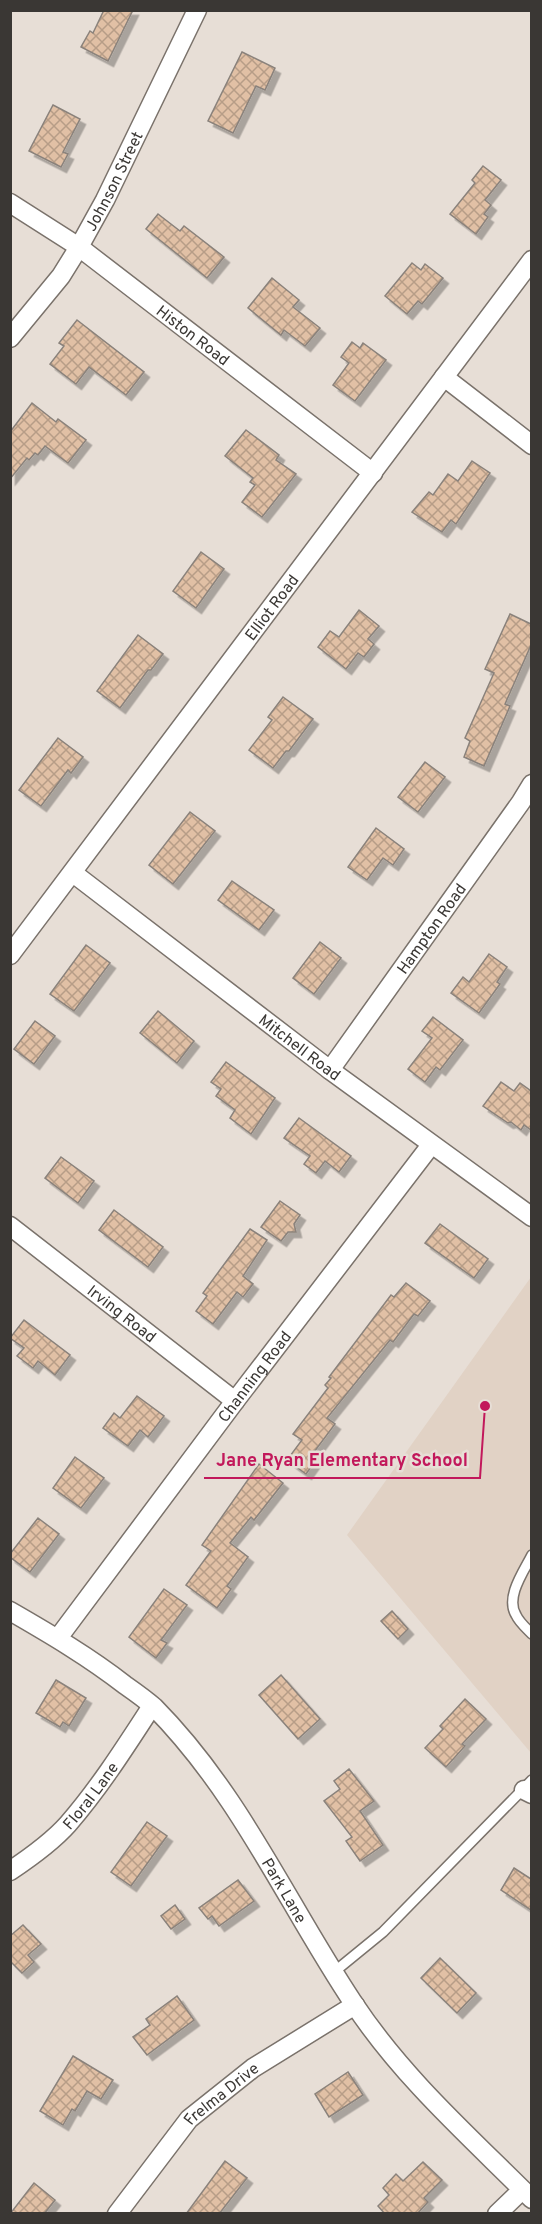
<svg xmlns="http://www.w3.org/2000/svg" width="542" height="2224" font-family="Overpass,sans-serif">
<defs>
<pattern id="building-cross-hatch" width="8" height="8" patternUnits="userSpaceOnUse" patternTransform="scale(1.5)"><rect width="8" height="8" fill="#e1c0a5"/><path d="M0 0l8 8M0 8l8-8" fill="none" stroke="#b79d87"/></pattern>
<filter id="shadow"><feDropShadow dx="5.5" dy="5.5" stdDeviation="0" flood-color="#0004"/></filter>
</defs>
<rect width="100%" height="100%" fill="#e7ded6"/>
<path fill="#e1d2c5" d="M 531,1277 L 531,1753 L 347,1535 Z"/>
<g fill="url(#building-cross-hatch)" stroke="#8a827b" stroke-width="1.5" filter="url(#shadow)">
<path d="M 104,10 L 133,10 L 108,61 L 81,47 L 90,31 L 93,33 Z"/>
<path d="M 242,52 L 275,68 L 265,90 L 256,86 L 233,133 L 208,121 Z"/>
<path d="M 53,105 L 80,119 L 63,152 L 68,154 L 61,167 L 29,151 Z"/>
<path d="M 483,166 L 501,180 L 485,200 L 491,205 L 484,214 L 488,217 L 476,234 L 450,214 L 475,183 L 472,180 Z"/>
<path d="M 158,214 L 180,231 L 184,226 L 224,257 L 207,278 L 146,229 Z"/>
<path d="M 412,263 L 421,270 L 425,264 L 443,278 L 422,304 L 418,301 L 407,314 L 385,296 Z"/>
<path d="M 272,278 L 299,300 L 293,307 L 320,328 L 305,346 L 284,330 L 281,335 L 248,308 Z"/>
<path d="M 77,320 L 144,372 L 126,395 L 89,367 L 76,384 L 50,364 L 64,346 L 59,343 Z"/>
<path d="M 352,342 L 360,348 L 363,343 L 386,360 L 355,401 L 333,385 L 349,363 L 341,357 Z"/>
<path d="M 32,403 L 56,422 L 58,419 L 86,440 L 68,463 L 45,446 L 38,455 L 35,453 L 29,460 L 27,458 L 10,479 L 10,432 Z"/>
<path d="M 246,430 L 279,455 L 276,460 L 296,474 L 262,517 L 242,502 L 255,485 L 250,482 L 253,478 L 225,456 Z"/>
<path d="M 472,461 L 490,473 L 456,524 L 451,520 L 442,532 L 412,512 L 429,492 L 433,495 L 448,474 L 458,481 Z"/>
<path d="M 201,552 L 224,569 L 196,608 L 173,591 Z"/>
<path d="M 359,610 L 379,626 L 368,639 L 374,644 L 364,657 L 358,653 L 346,669 L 318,647 L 330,631 L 339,637 Z"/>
<path d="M 510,614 L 531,624 L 531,645 L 505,704 L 510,706 L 484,766 L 464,757 L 470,741 L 465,738 L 494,673 L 485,669 Z"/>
<path d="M 138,635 L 163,654 L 151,670 L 148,670 L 120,708 L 97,691 Z"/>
<path d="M 283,697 L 313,719 L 289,751 L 286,751 L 273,768 L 249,750 L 272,720 L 268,717 Z"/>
<path d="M 58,738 L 83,757 L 71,773 L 68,770 L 41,806 L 19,790 Z"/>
<path d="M 425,762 L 445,777 L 418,812 L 398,797 Z"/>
<path d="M 190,812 L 215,831 L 173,884 L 149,865 Z"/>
<path d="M 376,828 L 404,849 L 393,865 L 383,858 L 367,880 L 348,867 Z"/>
<path d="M 232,881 L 274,910 L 259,930 L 218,900 Z"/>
<path d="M 320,942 L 341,958 L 314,994 L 293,978 Z"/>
<path d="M 86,945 L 110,963 L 74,1011 L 50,994 Z"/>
<path d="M 489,954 L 507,967 L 497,982 L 500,984 L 479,1013 L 451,993 L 463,977 L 469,982 Z"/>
<path d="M 158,1011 L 194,1041 L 177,1063 L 140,1033 Z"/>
<path d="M 433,1017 L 463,1040 L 440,1070 L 436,1067 L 425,1082 L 408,1069 L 432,1038 L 422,1031 Z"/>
<path d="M 35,1021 L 55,1036 L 34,1064 L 14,1049 Z"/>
<path d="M 226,1062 L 275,1098 L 251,1134 L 230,1118 L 235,1110 L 216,1096 L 221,1089 L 211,1082 Z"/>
<path d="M 501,1082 L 514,1091 L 520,1083 L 531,1091 L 531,1130 L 524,1125 L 521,1130 L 511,1122 L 508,1123 L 483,1106 Z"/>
<path d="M 299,1118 L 351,1156 L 339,1172 L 325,1161 L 316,1173 L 304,1164 L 310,1156 L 284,1138 Z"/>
<path d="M 61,1157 L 94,1181 L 78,1203 L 45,1178 Z"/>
<path d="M 280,1201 L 300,1215 L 294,1224 L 296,1232 L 288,1232 L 281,1241 L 261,1227 Z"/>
<path d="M 114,1210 L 163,1247 L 148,1267 L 99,1230 Z"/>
<path d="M 440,1224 L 488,1259 L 474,1278 L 425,1243 Z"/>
<path d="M 250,1229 L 267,1240 L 243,1276 L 253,1284 L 243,1297 L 237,1292 L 213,1324 L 196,1311 L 207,1296 L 203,1293 Z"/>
<path d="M 406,1283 L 430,1301 L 418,1316 L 414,1314 L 393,1342 L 390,1340 L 327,1418 L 335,1424 L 311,1456 L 316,1460 L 306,1474 L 287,1460 L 302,1440 L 293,1434 L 328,1388 L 325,1385 L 331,1378 L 329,1377 L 391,1295 L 394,1297 Z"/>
<path d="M 24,1320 L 70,1355 L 55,1375 L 38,1361 L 33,1368 L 17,1356 L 24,1348 L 10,1338 Z"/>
<path d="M 137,1396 L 164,1416 L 148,1437 L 140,1430 L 128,1446 L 103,1428 L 114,1413 L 120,1418 Z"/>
<path d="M 75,1457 L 104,1478 L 81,1508 L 53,1488 Z"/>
<path d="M 259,1464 L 283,1483 L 254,1520 L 251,1517 L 230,1543 L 248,1557 L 227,1586 L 231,1589 L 217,1608 L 186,1585 L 211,1551 L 202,1545 Z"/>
<path d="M 38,1518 L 59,1534 L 30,1572 L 10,1557 L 10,1554 Z"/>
<path d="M 164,1589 L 187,1605 L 161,1640 L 167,1643 L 156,1658 L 129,1637 Z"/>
<path d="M 392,1611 L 408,1629 L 398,1639 L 381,1621 Z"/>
<path d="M 281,1675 L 320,1719 L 298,1739 L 259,1695 Z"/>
<path d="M 56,1680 L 86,1698 L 69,1726 L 63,1722 L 60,1727 L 36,1713 Z"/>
<path d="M 465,1699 L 486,1719 L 462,1744 L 465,1746 L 446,1767 L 425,1748 L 443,1729 L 440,1726 Z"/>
<path d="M 349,1769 L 374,1801 L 360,1811 L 383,1845 L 360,1861 L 346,1841 L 352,1837 L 324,1801 L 340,1789 L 334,1781 Z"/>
<path d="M 147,1822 L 167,1836 L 131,1886 L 111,1872 Z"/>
<path d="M 514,1868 L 531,1879 L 531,1910 L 501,1890 Z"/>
<path d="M 238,1880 L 254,1901 L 219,1926 L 212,1916 L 208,1919 L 199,1908 Z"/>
<path d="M 175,1905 L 185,1919 L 171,1929 L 161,1916 Z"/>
<path d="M 23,1925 L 41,1944 L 28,1955 L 34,1962 L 22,1973 L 10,1961 L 10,1936 Z"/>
<path d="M 440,1958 L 476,1993 L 457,2013 L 421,1978 Z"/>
<path d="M 177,1996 L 194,2020 L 147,2055 L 133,2037 L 150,2025 L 146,2019 Z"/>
<path d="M 73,2056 L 113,2080 L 101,2099 L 87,2091 L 75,2111 L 72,2109 L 63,2125 L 40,2111 Z"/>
<path d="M 348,2072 L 363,2095 L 329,2117 L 315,2094 Z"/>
<path d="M 225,2161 L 247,2178 L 219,2214 L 186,2214 Z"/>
<path d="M 423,2162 L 442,2180 L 424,2198 L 428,2202 L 417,2214 L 385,2214 L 378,2206 L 389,2195 L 383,2188 L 396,2174 L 403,2181 Z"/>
<path d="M 34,2183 L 55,2200 L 44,2214 L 10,2214 Z"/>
</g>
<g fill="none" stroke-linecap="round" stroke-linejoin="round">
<g stroke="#7a726b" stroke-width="12">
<g id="service">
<path d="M 532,1555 C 524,1571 505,1597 516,1615 C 519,1622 526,1628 532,1634"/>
<path d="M 334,1972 L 383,1932 L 532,1780"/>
</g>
</g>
<g stroke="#7a726b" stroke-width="21">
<g id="minor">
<path id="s1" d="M 10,203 L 79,247 L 373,473"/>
<path id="s2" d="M 10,338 L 61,276 L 79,247 L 105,200 L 197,10"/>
<path d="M 444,377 L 532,445"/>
<path id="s3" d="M 73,873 L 330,1070 L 532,1217"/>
<path id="s4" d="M 10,955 L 532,260"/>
<path id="s5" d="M 330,1070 L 521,802 L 532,784"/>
<path id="s6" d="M 10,1226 L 235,1401"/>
<path id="s7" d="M 10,1611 C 50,1634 89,1657 125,1685 C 135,1692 145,1699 154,1707 C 241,1795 287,1904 354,2004 C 403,2078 470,2137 532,2199"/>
<path id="s8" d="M 58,1638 L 235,1401 L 431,1145"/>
<path d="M 524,1790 L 532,1794"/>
<path id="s9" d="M 10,1871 C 31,1857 52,1842 68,1824 C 100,1787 126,1746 152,1706"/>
<path id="s10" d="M 117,2214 L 189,2119 L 253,2068 L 355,2005"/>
<path d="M 497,2214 L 522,2190"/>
</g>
</g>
<use href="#service" stroke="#fff" stroke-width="9"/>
<use href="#minor" stroke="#fff" stroke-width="18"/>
</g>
<g text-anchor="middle" stroke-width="5" stroke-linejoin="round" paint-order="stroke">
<g font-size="16" fill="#3a3734" stroke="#e7ded6">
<text dy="6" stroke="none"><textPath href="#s2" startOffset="189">Johnson Street</textPath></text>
<text dy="6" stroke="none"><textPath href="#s1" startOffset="226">Histon Road</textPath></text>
<text dy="6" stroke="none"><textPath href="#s4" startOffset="435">Elliot Road</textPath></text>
<text dy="6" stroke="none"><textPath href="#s5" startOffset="174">Hampton Road</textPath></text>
<text dy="6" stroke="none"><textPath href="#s3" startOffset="286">Mitchell Road</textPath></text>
<text dy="6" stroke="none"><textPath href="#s6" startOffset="142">Irving Road</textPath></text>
<text dy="6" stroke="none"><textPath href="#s8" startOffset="327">Channing Road</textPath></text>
<text dy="6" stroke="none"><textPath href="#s9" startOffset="111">Floral Lane</textPath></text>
<text dy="6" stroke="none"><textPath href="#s7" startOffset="399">Park Lane</textPath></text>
<text dy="6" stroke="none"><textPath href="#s10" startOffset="160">Frelma Drive</textPath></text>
</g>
</g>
<path fill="none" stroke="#c2185b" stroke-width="2" d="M485 1406L480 1478H204"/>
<circle fill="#c2185b" stroke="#e7ded6" stroke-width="2" cx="485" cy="1406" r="6"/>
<g font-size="18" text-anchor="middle" font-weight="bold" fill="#c2185b" stroke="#e7ded6" stroke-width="5" stroke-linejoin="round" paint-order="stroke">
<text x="342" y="1466">Jane Ryan Elementary School</text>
</g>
<rect width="542" height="2224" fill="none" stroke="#3a3734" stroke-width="24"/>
</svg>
